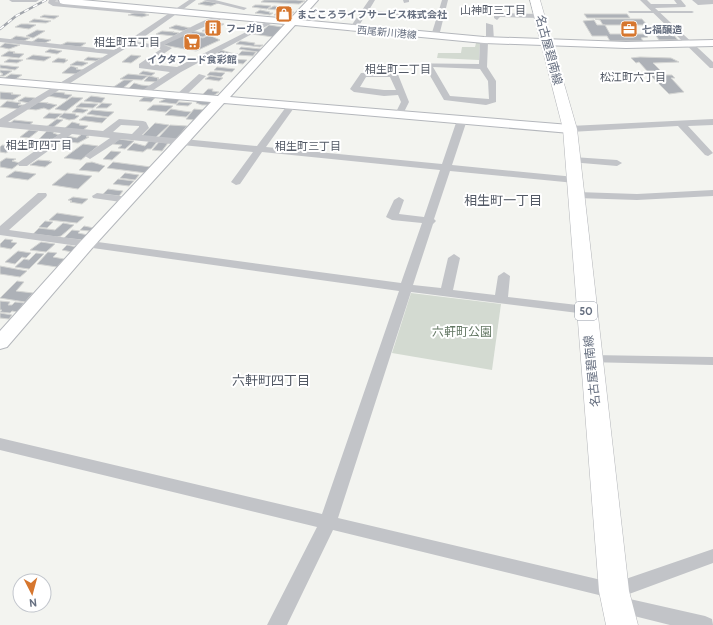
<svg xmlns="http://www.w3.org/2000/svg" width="713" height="625" font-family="Cabin,'Noto Sans JP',sans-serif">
<rect width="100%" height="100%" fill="#f3f4f0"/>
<g fill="#d3dad1">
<path d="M 476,43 L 480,43 L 479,60 L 437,58 L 438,53 L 461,53 L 462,47 L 475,47 Z"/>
<path d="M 411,293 L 501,304 L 492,370 L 392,353 Z"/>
</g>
<g fill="#adb1b7" stroke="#d4d5d3">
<path d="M 264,0 L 296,0 L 305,1 L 299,4 L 261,2 Z"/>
<path d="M 205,1 L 218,3 L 211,6 L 198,4 Z"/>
<path d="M 255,5 L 261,5 L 271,6 L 267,9 L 252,7 Z"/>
<path d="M 274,6 L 287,8 L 289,9 L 287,11 L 268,9 Z"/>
<path d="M 260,10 L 270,12 L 269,13 L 273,13 L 270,15 L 255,13 Z"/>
<path d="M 278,11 L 294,12 L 289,16 L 274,15 Z"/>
<path d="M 134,13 L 142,13 L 149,15 L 142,17 L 128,15 Z"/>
<path d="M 584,14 L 627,14 L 630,18 L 587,18 Z"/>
<path d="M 44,15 L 59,16 L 54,19 L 40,17 Z"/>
<path d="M 34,19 L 51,21 L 46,23 L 29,22 Z"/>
<path d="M 595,19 L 642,19 L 647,25 L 603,25 L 600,20 Z"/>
<path d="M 594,20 L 597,25 L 605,25 L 610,34 L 645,34 L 648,37 L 641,38 L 643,41 L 610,41 L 607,36 L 592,36 L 583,21 Z"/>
<path d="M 216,23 L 224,24 L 211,32 L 202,31 Z"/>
<path d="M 21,24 L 28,24 L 36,25 L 29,29 L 15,27 Z"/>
<path d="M 176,25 L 185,27 L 190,28 L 183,31 L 169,28 Z"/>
<path d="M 269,25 L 282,27 L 273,37 L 252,34 L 262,31 Z"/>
<path d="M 37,30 L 45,31 L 33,38 L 26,36 Z"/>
<path d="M 162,31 L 174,32 L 173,32 L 179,33 L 174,36 L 156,34 Z"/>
<path d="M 193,31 L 208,34 L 203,37 L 188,34 Z"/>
<path d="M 654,33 L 672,33 L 678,40 L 659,40 Z"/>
<path d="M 184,34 L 203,38 L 209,35 L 220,40 L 196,51 L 163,45 Z"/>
<path d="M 16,36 L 30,38 L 24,41 L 10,40 Z"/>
<path d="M 38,38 L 51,40 L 45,43 L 32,42 Z"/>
<path d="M 113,38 L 115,39 L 129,40 L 126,43 L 109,42 Z"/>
<path d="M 240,41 L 255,43 L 254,45 L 263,45 L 260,47 L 236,44 Z"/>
<path d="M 67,42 L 86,43 L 80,47 L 61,45 Z"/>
<path d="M 5,43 L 20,45 L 9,49 L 0,47 Z"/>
<path d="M 241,47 L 261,49 L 258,52 L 251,51 L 239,49 Z"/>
<path d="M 50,49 L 62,51 L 57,54 L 45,52 Z"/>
<path d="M 221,50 L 231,53 L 238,54 L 232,58 L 214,55 Z"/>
<path d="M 9,51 L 15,52 L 13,53 L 24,54 L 19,58 L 1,56 Z"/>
<path d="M 242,51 L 256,52 L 253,56 L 238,55 Z"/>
<path d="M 33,55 L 51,57 L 44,61 L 26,59 Z"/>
<path d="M 131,55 L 141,56 L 131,63 L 122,62 Z"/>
<path d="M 88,57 L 96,58 L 102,58 L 96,61 L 84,60 Z"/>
<path d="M 640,57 L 671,58 L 679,62 L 653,63 L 661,71 L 648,72 L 639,62 L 636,63 L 631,58 Z"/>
<path d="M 58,58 L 66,59 L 65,60 L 68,60 L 64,63 L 52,62 Z"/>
<path d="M 9,59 L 23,60 L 17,63 L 4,62 Z"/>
<path d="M 232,59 L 247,60 L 243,64 L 229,62 Z"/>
<path d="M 77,61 L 84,62 L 88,63 L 82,66 L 70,65 Z"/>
<path d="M 0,65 L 19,67 L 15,70 L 0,68 Z"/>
<path d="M 71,66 L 78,68 L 76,69 L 83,70 L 76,74 L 62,73 Z"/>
<path d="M 217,67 L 235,69 L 232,72 L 214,70 Z"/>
<path d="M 0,70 L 12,71 L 4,76 L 0,76 L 3,74 L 0,72 Z"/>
<path d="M 143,71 L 155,73 L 151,76 L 139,74 Z"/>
<path d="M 210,72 L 216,72 L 225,73 L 221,77 L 207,75 Z"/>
<path d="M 11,74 L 22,75 L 14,80 L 3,79 Z"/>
<path d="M 128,74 L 148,76 L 142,80 L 120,79 Z"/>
<path d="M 650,75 L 672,75 L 675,78 L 671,78 L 684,92 L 669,94 Z"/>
<path d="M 149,76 L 159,78 L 157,79 L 159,79 L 156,82 L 144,81 Z"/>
<path d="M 210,76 L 223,78 L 219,81 L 205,79 Z"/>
<path d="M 124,80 L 133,80 L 123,88 L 112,88 Z"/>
<path d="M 134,83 L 141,85 L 150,86 L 146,90 L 128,89 Z"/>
<path d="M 208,89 L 213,89 L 212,91 L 219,92 L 213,96 L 202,95 Z"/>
<path d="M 0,92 L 13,93 L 11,94 L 21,95 L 13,100 L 0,99 Z"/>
<path d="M 54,92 L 65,93 L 64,94 L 72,95 L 67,99 L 48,96 Z"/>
<path d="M 91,96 L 99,97 L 105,98 L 101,103 L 84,101 Z"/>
<path d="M 25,97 L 35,98 L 29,103 L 18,101 Z"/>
<path d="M 72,97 L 83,98 L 66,111 L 55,109 Z"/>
<path d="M 144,97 L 155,98 L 151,102 L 139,101 Z"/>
<path d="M 167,98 L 180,99 L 176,104 L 159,102 Z"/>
<path d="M 194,100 L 211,101 L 208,105 L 202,105 L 196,103 L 197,101 L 193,101 Z"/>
<path d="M 7,101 L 21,103 L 18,105 L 24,105 L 18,109 L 0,107 Z"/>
<path d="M 38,102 L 48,103 L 47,103 L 57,105 L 49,110 L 44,108 L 36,110 L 28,109 Z"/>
<path d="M 179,102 L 192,103 L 188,106 L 176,105 Z"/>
<path d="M 81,103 L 98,104 L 93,108 L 76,107 Z"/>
<path d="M 102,103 L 112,104 L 107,108 L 96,108 Z"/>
<path d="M 153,105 L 161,105 L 173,106 L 166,112 L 147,110 Z"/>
<path d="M 77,108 L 88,110 L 83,113 L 72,112 Z"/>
<path d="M 171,109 L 183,111 L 191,112 L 186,117 L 165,115 Z"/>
<path d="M 194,109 L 204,110 L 194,120 L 186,119 Z"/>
<path d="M 92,110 L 114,112 L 108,117 L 87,114 Z"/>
<path d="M 49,113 L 62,114 L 55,119 L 43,118 Z"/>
<path d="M 64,113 L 76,114 L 75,115 L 79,116 L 75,119 L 69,120 L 59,117 Z"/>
<path d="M 85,116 L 107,118 L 102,123 L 79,120 Z"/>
<path d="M 57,119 L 63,120 L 52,128 L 45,128 Z"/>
<path d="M 14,120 L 33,122 L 28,126 L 9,124 Z"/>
<path d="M 72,122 L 80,124 L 79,125 L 88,126 L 82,131 L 64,129 Z"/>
<path d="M 155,123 L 169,125 L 155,138 L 141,137 Z"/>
<path d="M 170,125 L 187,126 L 175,140 L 157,139 Z"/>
<path d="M 29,130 L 38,131 L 29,138 L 20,137 Z"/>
<path d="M 47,131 L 54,132 L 53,133 L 59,135 L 52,140 L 39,139 Z"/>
<path d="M 82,134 L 89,135 L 86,137 L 89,137 L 78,143 L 61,141 L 67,136 L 77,138 Z"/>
<path d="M 119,139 L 134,141 L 125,149 L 118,148 L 122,145 L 113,144 Z"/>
<path d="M 34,140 L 47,142 L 40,148 L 26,146 Z"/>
<path d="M 149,141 L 157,142 L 151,149 L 147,149 L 143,152 L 127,150 L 134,143 L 145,146 Z"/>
<path d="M 159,142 L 168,143 L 162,151 L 152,150 Z"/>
<path d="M 83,144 L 98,146 L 81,160 L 64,158 Z"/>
<path d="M 2,145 L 15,147 L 6,153 L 0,152 L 0,147 Z"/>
<path d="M 111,151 L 121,152 L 112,160 L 103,159 Z"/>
<path d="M 6,158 L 16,159 L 12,161 L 20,163 L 12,169 L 0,167 L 0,162 Z"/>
<path d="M 38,160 L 50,161 L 49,161 L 52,162 L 45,167 L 30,165 Z"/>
<path d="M 92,162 L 105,166 L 99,172 L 79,170 L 86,163 Z"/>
<path d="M 113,162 L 151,167 L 146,173 L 107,168 Z"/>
<path d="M 15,171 L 36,174 L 28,180 L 6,177 Z"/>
<path d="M 67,173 L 92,176 L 78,189 L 52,185 Z"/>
<path d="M 125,173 L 139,175 L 135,180 L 120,178 Z"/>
<path d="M 118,179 L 134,181 L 129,186 L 113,184 Z"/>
<path d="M 108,189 L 115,190 L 123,191 L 119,196 L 103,194 Z"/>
<path d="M 73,197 L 88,199 L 82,204 L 70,202 L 72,201 L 68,200 Z"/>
<path d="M 57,213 L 84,217 L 77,223 L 49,220 Z"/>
<path d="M 45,221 L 53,222 L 47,228 L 39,227 Z"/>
<path d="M 63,223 L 74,225 L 61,236 L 57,237 L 33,234 L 39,228 L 55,230 Z"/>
<path d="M 84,226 L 94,228 L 90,231 L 80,230 Z"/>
<path d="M 72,230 L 80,231 L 78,233 L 88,235 L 82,240 L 64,238 Z"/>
<path d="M 5,239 L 13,240 L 11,242 L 17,243 L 11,249 L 0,247 L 0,244 Z"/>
<path d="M 41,242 L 55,244 L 46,252 L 30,250 Z"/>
<path d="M 67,245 L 77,247 L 72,252 L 62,250 Z"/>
<path d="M 18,251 L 31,253 L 26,258 L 22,257 L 15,264 L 5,262 Z"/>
<path d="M 48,252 L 57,253 L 53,257 L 64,259 L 57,267 L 37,264 Z"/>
<path d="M 36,253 L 44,254 L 29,269 L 15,267 L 24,259 L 29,260 Z"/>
<path d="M 0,266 L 27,271 L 20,277 L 0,274 Z"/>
<path d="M 17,281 L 24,282 L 16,291 L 33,293 L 25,302 L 0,298 Z"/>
<path d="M 0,301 L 10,302 L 8,305 L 12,305 L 15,302 L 24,303 L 17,312 L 12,311 L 10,313 L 0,312 L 2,310 L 0,310 Z"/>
<path d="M 0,313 L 12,315 L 9,319 L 0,318 Z"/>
</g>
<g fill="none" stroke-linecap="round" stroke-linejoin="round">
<path stroke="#d0d2d4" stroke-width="10" stroke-dasharray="10 5" stroke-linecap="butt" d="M 53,0 L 63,1"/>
<g stroke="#b4b7bc" stroke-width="2">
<path id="secondary" d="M 59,0 L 82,0 L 290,19 L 308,0 L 318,0 L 300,20 L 484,37 L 626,42 L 713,40 L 713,46 L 626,48 L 484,43 L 295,25 L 230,97 L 570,125 L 576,129 L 570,133 L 224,103 L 93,247 L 7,347 L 0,349 L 0,331 L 81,241 L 211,102 L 0,84 L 0,78 L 218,96 L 285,24 L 63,4 L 60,3 Z"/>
</g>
<g stroke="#b3b5b9" stroke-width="1">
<path id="primary" d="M 530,0 L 540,0 L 577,129 L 629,591 L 638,625 L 606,625 L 599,591 L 563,129 Z"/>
</g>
<path fill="#c2c4c8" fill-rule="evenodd" d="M 629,11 L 692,11 L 694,12 L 692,13 L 630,13 L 628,12 Z"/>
<g fill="#c2c4c8" fill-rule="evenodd">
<path d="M 9,0 L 39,0 L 36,2 L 12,2 Z"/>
<path d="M 49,0 L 56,0 L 55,2 L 141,10 L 155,8 L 158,10 L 141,14 L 53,6 L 48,3 Z"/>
<path d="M 189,0 L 196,0 L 137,42 C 142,42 150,45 155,44 C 169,41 216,9 226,17 L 164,45 L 172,48 L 149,64 L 177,67 L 270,20 L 276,21 L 181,72 L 144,96 L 141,95 L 141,91 L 170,72 L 139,68 L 139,64 L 161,49 L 131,45 L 8,122 L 103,131 L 119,119 L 143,121 L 146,122 L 149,128 L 142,135 L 257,146 L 289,103 L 292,102 L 296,105 L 266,147 L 442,164 L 457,120 L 462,117 L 467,120 L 452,165 L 575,177 L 580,180 L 575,183 L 450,171 L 434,219 L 436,221 L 433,224 L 413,285 L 441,288 L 448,258 L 454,254 L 460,258 L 453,290 L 495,295 L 498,276 L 504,272 L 510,276 L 508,297 L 586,306 L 592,310 L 586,314 L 411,292 L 338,518 L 614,583 L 713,549 L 713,563 L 621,597 L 705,616 L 712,619 L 713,625 L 670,625 L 618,612 L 611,610 L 609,604 L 611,598 L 333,530 L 287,625 L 267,625 L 317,527 L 0,450 L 0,438 L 322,514 L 399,291 L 0,235 L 0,226 L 38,193 L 46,193 L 47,195 L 46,197 L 9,230 L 401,283 L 422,223 L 392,220 L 386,217 L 394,200 L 399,197 L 404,200 L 399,214 L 424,217 L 440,170 L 262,152 L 240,184 L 236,185 L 231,182 L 253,152 L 121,139 L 90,159 L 85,156 L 87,154 L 110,138 L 72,134 L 27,166 L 19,166 L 18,164 L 19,162 L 61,133 L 0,127 L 0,119 L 108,54 L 0,42 L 0,38 L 114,50 ZM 121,125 L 139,126 L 139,127 L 132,134 L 113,132 Z"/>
<path d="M 203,0 L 215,0 L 247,8 L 244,10 Z"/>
<path d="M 369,0 L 375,0 L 369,10 L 399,13 L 402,15 L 399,17 L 366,14 L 356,31 L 350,31 L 349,29 Z"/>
<path d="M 403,0 L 409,0 L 409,2 L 404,3 Z"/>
<path d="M 442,0 L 448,0 L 439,36 L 435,38 L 431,36 Z"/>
<path d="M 640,0 L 647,0 L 651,4 L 677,4 L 674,0 L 681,0 L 686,6 L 685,7 L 655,8 L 713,62 L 713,68 L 710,68 Z"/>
<path d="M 692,0 L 713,0 L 713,4 L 698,5 Z"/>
<path d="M 497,13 L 539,14 L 542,16 L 539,18 L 500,17 L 497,20 L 494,18 L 494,15 Z"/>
<path d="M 486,23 L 493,25 L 494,40 L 488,42 L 487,67 L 496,81 L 496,102 L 486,105 L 444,100 L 425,67 L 395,67 L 409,102 L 402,116 L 399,117 L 395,114 L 401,102 L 398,95 L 384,96 L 354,92 L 350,89 L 361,73 L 388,72 L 387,65 L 391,63 L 479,64 L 480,40 L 486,38 ZM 433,67 L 480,69 L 488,81 L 489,99 L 450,96 ZM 366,77 L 390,77 L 396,90 L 384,90 L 360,87 Z"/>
<path d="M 199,74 L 206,76 L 183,98 L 177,98 L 177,94 Z"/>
<path d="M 713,119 L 713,125 L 688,126 L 713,153 L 708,156 L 705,155 L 678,126 L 570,132 L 565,129 L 570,126 Z"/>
<path d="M 573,157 L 617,160 L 622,163 L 617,166 L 570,162 L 568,160 L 570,158 Z"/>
<path d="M 713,190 L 713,196 L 637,200 L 577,198 L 572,195 L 577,192 L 637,194 Z"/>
<path d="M 97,193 L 128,197 L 133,200 L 128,203 L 93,198 L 92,196 Z"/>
<path d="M 591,355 L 713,357 L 713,365 L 586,362 L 584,359 L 586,356 Z"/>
</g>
<use href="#secondary" fill="#fff" fill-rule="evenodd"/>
<use href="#primary" fill="#fff" fill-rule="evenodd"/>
<g stroke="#a2a6ac" stroke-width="2.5">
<path id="rail" d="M 0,29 L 16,16 L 46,0"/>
</g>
<use href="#rail" stroke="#fff" stroke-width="1.5" stroke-dasharray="5" stroke-linecap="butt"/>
</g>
<defs>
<g id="shop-square" transform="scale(0.9)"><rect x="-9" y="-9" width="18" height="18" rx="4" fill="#d6762e" stroke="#fff"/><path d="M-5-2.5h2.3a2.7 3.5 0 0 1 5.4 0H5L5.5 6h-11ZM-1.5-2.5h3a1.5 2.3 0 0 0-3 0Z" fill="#fff"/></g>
<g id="building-square" transform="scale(0.9)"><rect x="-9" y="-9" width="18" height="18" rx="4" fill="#d6762e" stroke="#fff"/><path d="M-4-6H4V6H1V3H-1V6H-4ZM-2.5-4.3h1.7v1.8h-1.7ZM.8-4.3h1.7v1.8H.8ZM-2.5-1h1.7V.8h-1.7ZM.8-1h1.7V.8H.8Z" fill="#fff"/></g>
<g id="office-square" transform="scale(0.9)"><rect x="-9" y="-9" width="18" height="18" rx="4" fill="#d6762e" stroke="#fff"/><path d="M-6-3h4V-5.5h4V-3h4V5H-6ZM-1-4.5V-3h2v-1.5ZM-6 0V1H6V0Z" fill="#fff"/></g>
<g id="supermarket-square" transform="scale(0.9)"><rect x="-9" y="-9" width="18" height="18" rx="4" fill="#d6762e" stroke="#fff"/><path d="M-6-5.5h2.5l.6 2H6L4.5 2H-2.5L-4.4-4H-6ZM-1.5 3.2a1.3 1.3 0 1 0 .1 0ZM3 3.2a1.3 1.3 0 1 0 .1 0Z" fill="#fff"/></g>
</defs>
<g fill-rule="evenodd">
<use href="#shop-square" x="284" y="14"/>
<use href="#building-square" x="213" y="28"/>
<use href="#office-square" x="629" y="29"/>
<use href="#supermarket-square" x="192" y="42"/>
</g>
<g text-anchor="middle" stroke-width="4" stroke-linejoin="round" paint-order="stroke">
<g font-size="10" font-weight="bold" fill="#656e7f" stroke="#fff" text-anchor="start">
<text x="297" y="18">まごころライフサービス株式会社</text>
<text x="226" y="32">フーガB</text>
<text x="642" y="33">七福醸造</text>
<text x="192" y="63" text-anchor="middle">イクタフード食彩館</text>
</g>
<g font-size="10" fill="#656e7f" stroke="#fff">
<text transform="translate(387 32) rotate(5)" y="4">西尾新川港線</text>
</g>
<g font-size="11" fill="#525965" stroke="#fff">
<text x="493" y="14">山神町三丁目</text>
<text x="127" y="46">相生町五丁目</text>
<text x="398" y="73">相生町二丁目</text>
<text x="633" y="81">松江町六丁目</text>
<text x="39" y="149">相生町四丁目</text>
<text x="308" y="150">相生町三丁目</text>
</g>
<rect fill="#fff" stroke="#939aa5" stroke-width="1" x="575" y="302" width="22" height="18" rx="3"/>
<g font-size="11" font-weight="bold" fill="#656e7f">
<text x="586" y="315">50</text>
</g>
<g font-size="12" fill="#656e7f" stroke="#fff">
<text transform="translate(549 50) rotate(75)" y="4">名古屋碧南線</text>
<text transform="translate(592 371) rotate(-96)" y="4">名古屋碧南線</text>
</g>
<g font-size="12" fill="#637763" stroke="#fff">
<text x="462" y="336">六軒町公園</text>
</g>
<g font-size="13" fill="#525965" stroke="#fff">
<text x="503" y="205">相生町一丁目</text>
<text x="271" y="385">六軒町四丁目</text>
</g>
</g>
<g transform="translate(32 593) rotate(174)"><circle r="19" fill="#ffffff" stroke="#c1c5cc"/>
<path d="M0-3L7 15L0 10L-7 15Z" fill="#d6762e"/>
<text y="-6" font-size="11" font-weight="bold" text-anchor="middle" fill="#656e7f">N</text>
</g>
</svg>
